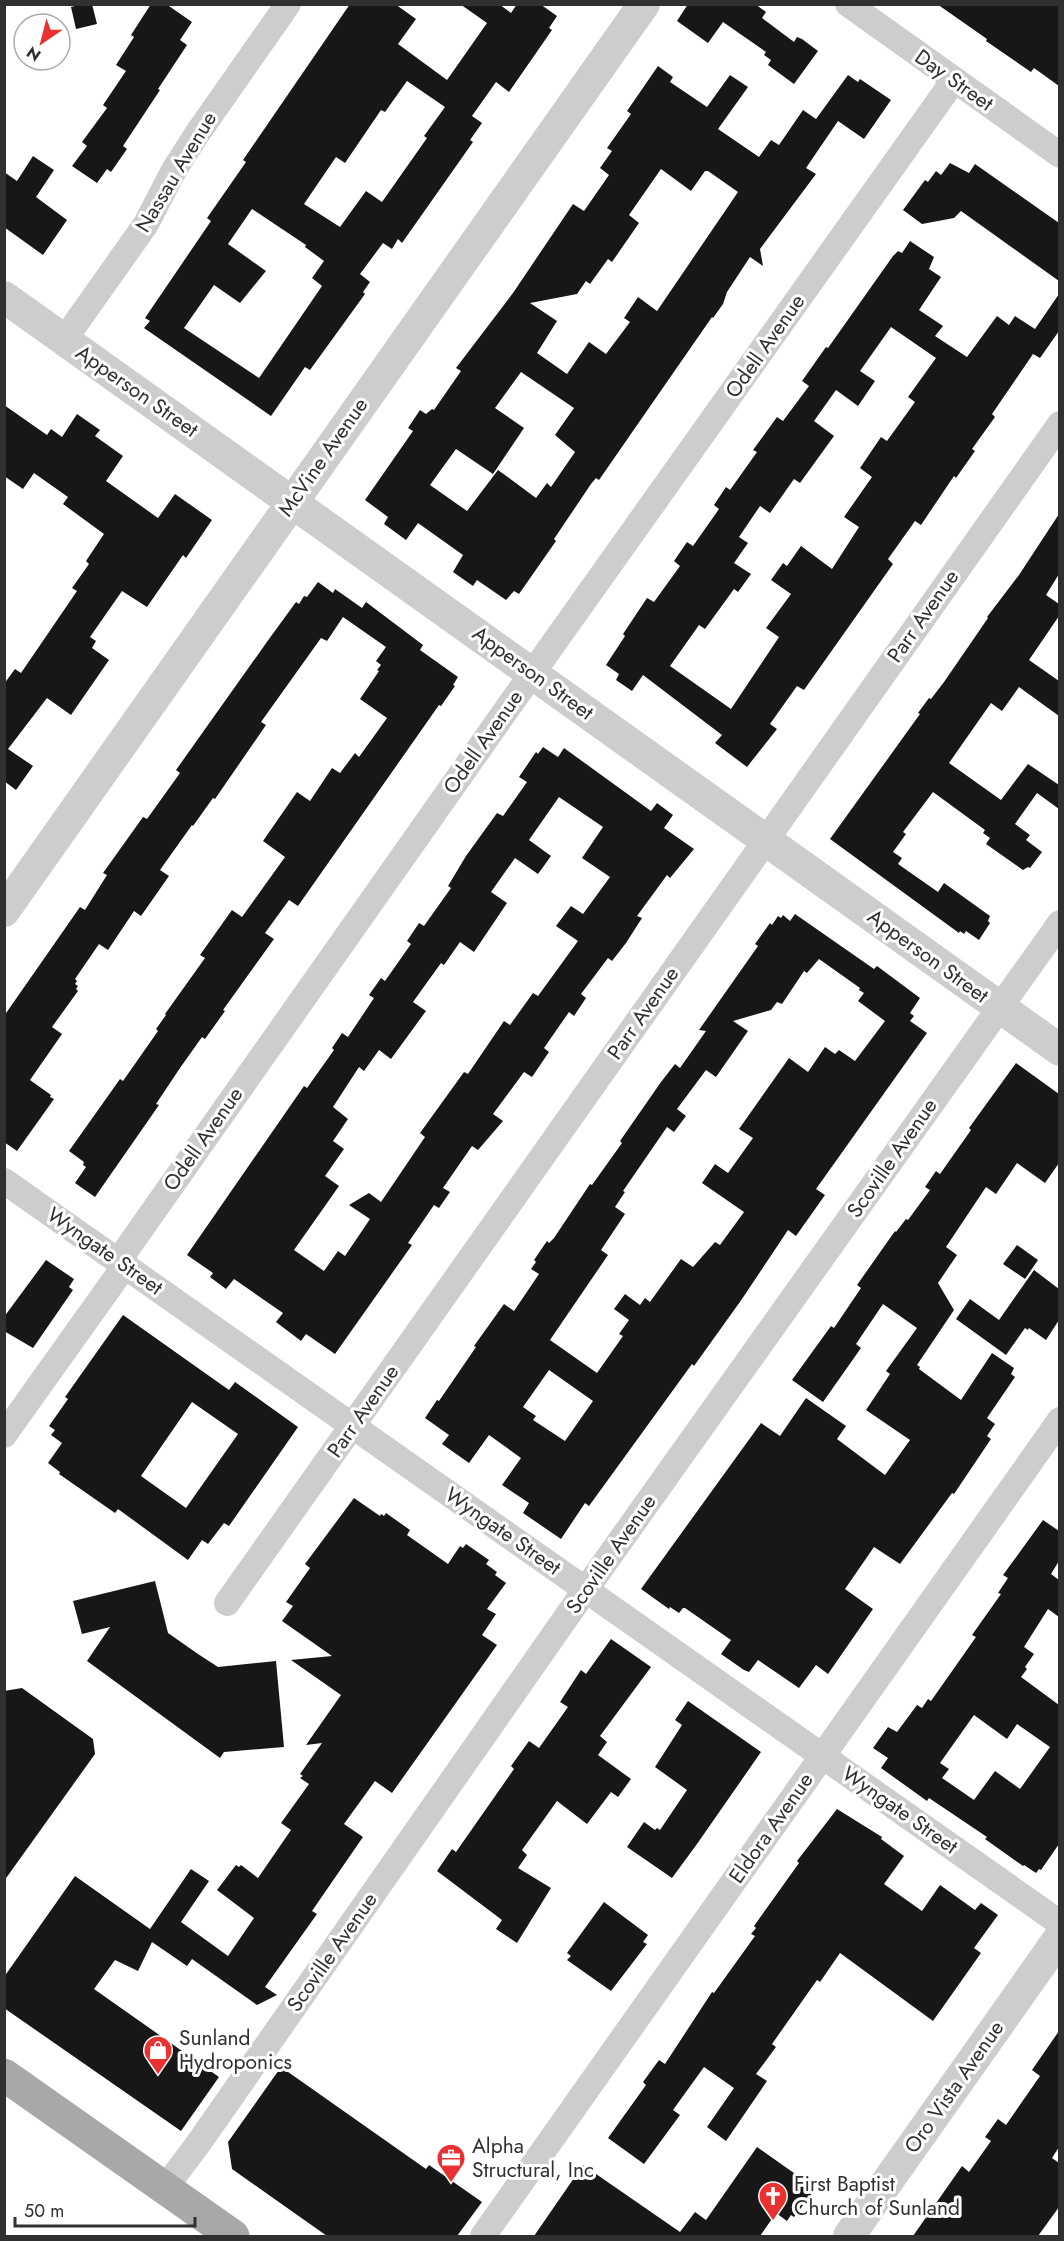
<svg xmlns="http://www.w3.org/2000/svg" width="1064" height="2241" font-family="Jost,sans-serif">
<rect width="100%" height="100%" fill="#fff"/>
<g fill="#171717" fill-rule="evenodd">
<path d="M 82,4 L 92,4 L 97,24 L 76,29 L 71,7 Z"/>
<path d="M 151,4 L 166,4 L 192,22 L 180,40 L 187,45 L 158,89 L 160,90 L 123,146 L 127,149 L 111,172 L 107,169 L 97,183 L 72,166 L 87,146 L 82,142 L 107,108 L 103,105 L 126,71 L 116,65 L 134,37 L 131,35 Z"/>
<path d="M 350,4 L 395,4 L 416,19 L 398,44 L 447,80 L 487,23 L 460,4 L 499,4 L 511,13 L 517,4 L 540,4 L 557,16 L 549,28 L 552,30 L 509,92 L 496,82 L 472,116 L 482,123 L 470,140 L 473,142 L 402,243 L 398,239 L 392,249 L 383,243 L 360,274 L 370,282 L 363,292 L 365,294 L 310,370 L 305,367 L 271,416 L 144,328 L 150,321 L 145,318 L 211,221 L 207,218 L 246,162 L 243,160 ZM 407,81 L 445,107 L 424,136 L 427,138 L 382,202 L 366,191 L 340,227 L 304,204 L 336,157 L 345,163 L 381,110 L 385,112 ZM 252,209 L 306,245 L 305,247 L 324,261 L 312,278 L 322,286 L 259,378 L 184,328 L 214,285 L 240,303 L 266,271 L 228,244 Z"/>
<path d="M 688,4 L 755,4 L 766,12 L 762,18 L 794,42 L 797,37 L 802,39 L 818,51 L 794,84 L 768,65 L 771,60 L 764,55 L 766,52 L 723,22 L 708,43 L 677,21 Z"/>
<path d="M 937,4 L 1059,4 L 1059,86 L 1034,68 L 1031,72 L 986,41 L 987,39 Z"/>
<path d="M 658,66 L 673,77 L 670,82 L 707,107 L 730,75 L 748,87 L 718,129 L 759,157 L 771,140 L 779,145 L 803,110 L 816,119 L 848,75 L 858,82 L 860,79 L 891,100 L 864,139 L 838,121 L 806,168 L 816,174 L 760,249 L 763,266 L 750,257 L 727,292 L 723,304 L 713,318 L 712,317 L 599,480 L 596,478 L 591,484 L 554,539 L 556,541 L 519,594 L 514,591 L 506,600 L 477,580 L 473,586 L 453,572 L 463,555 L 418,523 L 406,540 L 384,524 L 388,517 L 365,500 L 413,431 L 408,428 L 420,410 L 426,414 L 432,409 L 434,410 L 461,371 L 456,368 L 513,293 L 573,204 L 584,211 L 609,175 L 600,168 L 612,151 L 607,148 L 631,114 L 627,111 ZM 661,169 L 691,191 L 705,171 L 708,171 L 738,192 L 657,311 L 638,297 L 624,318 L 630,322 L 606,354 L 589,342 L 567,374 L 537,353 L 557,321 L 530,303 L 577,294 L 586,281 L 590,284 L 608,259 L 612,262 L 639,223 L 629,215 ZM 521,372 L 574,408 L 555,435 L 575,452 L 551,487 L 547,483 L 536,498 L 498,470 L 467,511 L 430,485 L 456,449 L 493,474 L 524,428 L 495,408 Z"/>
<path d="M 33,156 L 54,170 L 36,197 L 67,220 L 43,255 L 4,227 L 4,172 L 17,181 Z"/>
<path d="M 950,163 L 969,173 L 975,164 L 1059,223 L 1059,281 L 961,211 L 954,218 L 922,224 L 903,210 L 925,180 L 928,182 L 936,171 L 941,175 Z"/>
<path d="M 910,241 L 934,257 L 929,269 L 941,277 L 919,310 L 943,326 L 935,336 L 967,357 L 997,316 L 1009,325 L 1015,316 L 1035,329 L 1059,294 L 1059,331 L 1040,358 L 1033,354 L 992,414 L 995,417 L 972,449 L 975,451 L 956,478 L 954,476 L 921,525 L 915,521 L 888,559 L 893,564 L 804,690 L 797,686 L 770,724 L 777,729 L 747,767 L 715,743 L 722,735 L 643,675 L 632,691 L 616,680 L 619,674 L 606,665 L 625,636 L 623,634 L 647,598 L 654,602 L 680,566 L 674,561 L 687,542 L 693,546 L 719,509 L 714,505 L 726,487 L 730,490 L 757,452 L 753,450 L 777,417 L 783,421 L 809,386 L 802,381 L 826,347 L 828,348 L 893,256 L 898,251 L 902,253 ZM 891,327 L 936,358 L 908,397 L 915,402 L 887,441 L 881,437 L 860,468 L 872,477 L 844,517 L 859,527 L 832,569 L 801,546 L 787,566 L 783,563 L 771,580 L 791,594 L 766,628 L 779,637 L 731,709 L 670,666 L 699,625 L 705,629 L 734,589 L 738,592 L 751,574 L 734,563 L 748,543 L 739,537 L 760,506 L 770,513 L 794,479 L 800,483 L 834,436 L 814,421 L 836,390 L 858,406 L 875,381 L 860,371 Z"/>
<path d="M 4,405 L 47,435 L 51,429 L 62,437 L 77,414 L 100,430 L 95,436 L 123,456 L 106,481 L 158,518 L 175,494 L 212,520 L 186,558 L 183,555 L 147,607 L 122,591 L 90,637 L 96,641 L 92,648 L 109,660 L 71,715 L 47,698 L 8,749 L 33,766 L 16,790 L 4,781 L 4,684 L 15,669 L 21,673 L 77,591 L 72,588 L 89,564 L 86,561 L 104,534 L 63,504 L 68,497 L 34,473 L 23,489 L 4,476 Z"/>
<path d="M 1059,514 L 1059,574 L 1046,595 L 1059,604 L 1059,616 L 1029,660 L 1059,681 L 1059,716 L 1019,687 L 1002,711 L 991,703 L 949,763 L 1001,800 L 1028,764 L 1059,785 L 1059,809 L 1037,793 L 1015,824 L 1030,835 L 1026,840 L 1042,852 L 1030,868 L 1028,867 L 1023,870 L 986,844 L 990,838 L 983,833 L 985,830 L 933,792 L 903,832 L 906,834 L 893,852 L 902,858 L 898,864 L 938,892 L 944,883 L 990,916 L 988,921 L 990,923 L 979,940 L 966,931 L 964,934 L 960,931 L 959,933 L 830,839 L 920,714 L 918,713 L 929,698 L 931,699 L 944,682 L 988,618 L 987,617 L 1019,575 Z"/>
<path d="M 318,582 L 333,593 L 335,589 L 362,608 L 366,602 L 423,645 L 420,650 L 458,677 L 453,685 L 455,686 L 441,706 L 439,705 L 298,906 L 289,900 L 265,933 L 274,939 L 223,1010 L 225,1011 L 205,1039 L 202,1037 L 180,1068 L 156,1104 L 159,1105 L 95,1197 L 75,1183 L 86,1167 L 83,1165 L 84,1162 L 69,1151 L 120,1079 L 123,1081 L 158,1031 L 156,1029 L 166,1015 L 165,1014 L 205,958 L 200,955 L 232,910 L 242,917 L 285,857 L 263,841 L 297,792 L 310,801 L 332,768 L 340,773 L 355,753 L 359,757 L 387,718 L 360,699 L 379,671 L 377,670 L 381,665 L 376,661 L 386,647 L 343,617 L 327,641 L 321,638 L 261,722 L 266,725 L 215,799 L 213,798 L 193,826 L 192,825 L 160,870 L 169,876 L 141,916 L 134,911 L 108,950 L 99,944 L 75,979 L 77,981 L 75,984 L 78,986 L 76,989 L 78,991 L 52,1027 L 62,1034 L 30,1080 L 51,1095 L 50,1097 L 54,1099 L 17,1151 L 4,1142 L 4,1016 L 80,907 L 85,910 L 107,875 L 103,873 L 143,817 L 147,819 L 180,773 L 176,770 L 269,639 L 296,602 L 299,604 L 304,596 L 307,597 Z"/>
<path d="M 543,747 L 558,757 L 564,748 L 651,811 L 657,803 L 673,815 L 664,828 L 694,849 L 670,878 L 667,875 L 637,916 L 642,918 L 626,943 L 612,961 L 608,958 L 581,994 L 586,998 L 574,1016 L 569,1012 L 544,1048 L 549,1052 L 532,1077 L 524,1072 L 493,1114 L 503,1121 L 478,1150 L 472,1146 L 443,1188 L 450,1192 L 439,1208 L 434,1205 L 408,1243 L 412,1245 L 335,1354 L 306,1334 L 301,1341 L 276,1322 L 283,1313 L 234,1279 L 226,1289 L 210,1277 L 213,1273 L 187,1255 L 304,1086 L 307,1088 L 334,1050 L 332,1048 L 342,1033 L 348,1037 L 374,998 L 369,995 L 381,978 L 385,981 L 411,944 L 407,941 L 419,923 L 424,926 L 451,888 L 448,886 L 466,856 L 497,813 L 503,816 L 527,782 L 519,777 L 536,752 L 538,754 ZM 559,797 L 603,827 L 582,858 L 610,877 L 583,914 L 571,906 L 556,926 L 578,941 L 538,996 L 533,993 L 510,1025 L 504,1021 L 468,1074 L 464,1072 L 420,1133 L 425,1137 L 381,1202 L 369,1193 L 349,1205 L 370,1219 L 345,1256 L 338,1251 L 324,1271 L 294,1250 L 339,1186 L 325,1176 L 344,1149 L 333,1141 L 348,1119 L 333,1107 L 359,1067 L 364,1071 L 379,1050 L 391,1059 L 426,1011 L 413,1002 L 441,963 L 444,965 L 460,942 L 474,952 L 507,903 L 491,892 L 515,858 L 538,874 L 551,856 L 529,840 Z"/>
<path d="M 795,914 L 874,969 L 877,966 L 920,998 L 910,1013 L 914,1016 L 910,1021 L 927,1033 L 816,1189 L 825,1195 L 796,1236 L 788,1230 L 742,1299 L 694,1366 L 692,1364 L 589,1506 L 585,1503 L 561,1539 L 523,1513 L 529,1503 L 502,1485 L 521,1458 L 489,1435 L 469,1463 L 442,1444 L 449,1435 L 425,1418 L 437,1400 L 439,1401 L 476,1347 L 474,1346 L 504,1304 L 514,1311 L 539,1274 L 531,1269 L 536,1262 L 534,1260 L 547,1241 L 549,1243 L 554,1238 L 590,1184 L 592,1185 L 622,1143 L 620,1141 L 661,1082 L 675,1064 L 680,1068 L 706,1031 L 699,1030 L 758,946 L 755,944 L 770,923 L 772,925 L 778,916 L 781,918 L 783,915 L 790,921 ZM 819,959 L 860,988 L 859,990 L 864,993 L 858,1001 L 885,1021 L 855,1061 L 839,1050 L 835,1054 L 825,1047 L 808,1072 L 789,1058 L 739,1129 L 753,1138 L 728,1173 L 715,1164 L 702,1183 L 744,1212 L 720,1245 L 715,1242 L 693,1267 L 681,1259 L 650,1302 L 645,1298 L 640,1305 L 625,1294 L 614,1309 L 629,1320 L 619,1334 L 623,1336 L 597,1373 L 550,1340 L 608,1255 L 601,1250 L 625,1214 L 615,1207 L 625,1192 L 623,1191 L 667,1127 L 674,1132 L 686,1116 L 677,1109 L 706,1070 L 716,1077 L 748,1031 L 733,1021 L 771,1010 L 777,1002 L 782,1004 L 804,971 L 807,973 ZM 549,1370 L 593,1401 L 565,1441 L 533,1420 L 536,1416 L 523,1407 Z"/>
<path d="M 1016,1063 L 1059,1094 L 1059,1163 L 1045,1183 L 1017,1163 L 996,1194 L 986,1187 L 946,1247 L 957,1255 L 938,1283 L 954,1310 L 917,1365 L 920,1367 L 919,1369 L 961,1400 L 992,1353 L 1014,1368 L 1011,1374 L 1015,1377 L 987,1418 L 995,1424 L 987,1436 L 991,1439 L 954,1494 L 952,1493 L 900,1564 L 874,1547 L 845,1589 L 873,1609 L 828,1674 L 816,1665 L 799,1688 L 758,1660 L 749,1672 L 744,1670 L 721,1654 L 731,1640 L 685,1608 L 683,1608 L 679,1613 L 670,1607 L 669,1609 L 641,1589 L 761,1423 L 780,1436 L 806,1398 L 846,1426 L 837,1439 L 885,1475 L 910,1440 L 866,1410 L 890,1374 L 886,1371 L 917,1328 L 883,1304 L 856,1344 L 861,1348 L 823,1402 L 792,1380 L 831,1326 L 834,1328 L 861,1288 L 857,1285 L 895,1231 L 896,1232 L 906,1219 L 908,1220 L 930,1190 L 925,1187 L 936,1171 L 940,1174 L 971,1130 L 969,1128 Z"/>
<path d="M 1017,1245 L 1038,1260 L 1025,1279 L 1003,1264 Z"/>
<path d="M 46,1260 L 74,1279 L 69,1287 L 73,1290 L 33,1348 L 4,1331 L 4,1317 Z"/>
<path d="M 1034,1270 L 1059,1289 L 1059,1320 L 1046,1340 L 1029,1328 L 1028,1330 L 1025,1328 L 1006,1355 L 956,1319 L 970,1299 L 999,1320 Z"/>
<path d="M 123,1315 L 229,1390 L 235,1382 L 298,1427 L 229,1526 L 224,1523 L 208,1544 L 202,1540 L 188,1560 L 118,1509 L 115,1513 L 59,1474 L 60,1472 L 48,1463 L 62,1443 L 51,1435 L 55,1430 L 49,1426 L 68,1399 L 65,1397 ZM 192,1402 L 238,1434 L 186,1508 L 141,1476 Z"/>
<path d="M 354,1498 L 380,1516 L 381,1514 L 384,1516 L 386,1513 L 410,1530 L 407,1535 L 448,1564 L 460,1546 L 463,1548 L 466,1544 L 489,1560 L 486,1564 L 497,1572 L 495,1575 L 506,1583 L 487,1609 L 496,1614 L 482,1635 L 497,1645 L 392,1793 L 375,1781 L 344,1824 L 363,1837 L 312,1911 L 317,1914 L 265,1987 L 277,1995 L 257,2005 L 192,1959 L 187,1966 L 152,1942 L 138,1971 L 115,1960 L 94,1989 L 219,2077 L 181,2131 L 4,2008 L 4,1977 L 75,1876 L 150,1929 L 191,1869 L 209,1881 L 181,1922 L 228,1956 L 254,1918 L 217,1890 L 236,1865 L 239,1867 L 241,1865 L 258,1878 L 291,1830 L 281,1823 L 309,1784 L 300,1778 L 303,1776 L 300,1774 L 322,1743 L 306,1745 L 341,1695 L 291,1660 L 332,1656 L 282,1621 L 293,1606 L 286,1602 L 310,1568 L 305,1564 Z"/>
<path d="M 1043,1520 L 1059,1531 L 1059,1561 L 1051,1574 L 1059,1580 L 1059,1617 L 1048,1609 L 1024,1647 L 1034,1654 L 1025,1667 L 1027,1669 L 1021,1677 L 1059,1705 L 1059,1844 L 1041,1870 L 1039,1869 L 1036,1873 L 1024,1865 L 1023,1866 L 985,1839 L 987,1837 L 929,1798 L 927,1801 L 881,1768 L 888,1758 L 873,1748 L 888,1727 L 897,1732 L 917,1705 L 922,1708 L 928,1699 L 931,1701 L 976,1637 L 972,1635 L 1001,1594 L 998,1593 L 1008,1578 L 1003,1575 ZM 974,1715 L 1007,1739 L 1017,1724 L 1050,1747 L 1020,1789 L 995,1771 L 974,1800 L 942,1778 L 949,1769 L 940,1763 Z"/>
<path d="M 155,1581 L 168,1633 L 198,1654 L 218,1667 L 276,1661 L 284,1747 L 224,1752 L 220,1758 L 87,1661 L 110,1627 L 82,1634 L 73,1601 Z"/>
<path d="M 611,1639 L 651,1667 L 600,1736 L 607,1742 L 598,1755 L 631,1779 L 618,1797 L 611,1792 L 587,1824 L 557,1801 L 522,1850 L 527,1855 L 518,1868 L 551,1888 L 517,1943 L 496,1929 L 502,1920 L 437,1871 L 452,1849 L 456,1852 L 514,1769 L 511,1766 L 529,1741 L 539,1748 L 568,1707 L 560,1702 L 581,1670 L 586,1674 Z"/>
<path d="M 22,1688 L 93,1739 L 95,1754 L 4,1881 L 4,1691 Z"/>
<path d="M 688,1701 L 761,1752 L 697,1844 L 672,1878 L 627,1847 L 644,1822 L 655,1830 L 657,1828 L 660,1830 L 687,1790 L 655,1767 L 682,1725 L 675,1720 Z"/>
<path d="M 837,1809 L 882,1837 L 881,1839 L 904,1856 L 884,1884 L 922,1911 L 940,1885 L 975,1910 L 981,1903 L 998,1915 L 974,1948 L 981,1953 L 933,2021 L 840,1953 L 820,1982 L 817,1980 L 772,2044 L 776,2047 L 756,2074 L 767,2081 L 726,2141 L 707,2127 L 734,2088 L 704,2067 L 673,2110 L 680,2115 L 644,2164 L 608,2138 L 646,2085 L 643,2082 L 659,2060 L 665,2064 L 712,1992 L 714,1993 L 755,1936 L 751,1934 L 756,1928 L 754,1926 L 799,1863 L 797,1861 Z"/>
<path d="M 604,1902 L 648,1935 L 643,1942 L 647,1944 L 611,1991 L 567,1960 L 571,1956 L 567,1953 Z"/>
<path d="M 1059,2031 L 1059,2147 L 1052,2158 L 1059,2163 L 1059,2207 L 1038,2236 L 913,2236 L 962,2166 L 969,2172 L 991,2141 L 985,2137 L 998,2119 L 1006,2125 L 1040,2076 L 1032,2070 Z"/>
<path d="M 281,2067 L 426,2169 L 429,2165 L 482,2202 L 457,2236 L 327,2236 L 232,2169 L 228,2142 Z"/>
<path d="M 757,2147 L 801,2178 L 799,2182 L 813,2192 L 794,2217 L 791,2215 L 787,2221 L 776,2213 L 760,2236 L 534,2236 L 583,2165 L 680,2232 L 695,2212 L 706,2220 Z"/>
</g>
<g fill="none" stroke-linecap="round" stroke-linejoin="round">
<g stroke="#cdcdcd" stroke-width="26">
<path d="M 848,4 L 1060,155"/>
<path d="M 64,340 L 146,224 L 174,170 L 197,134 L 288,4"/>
<path d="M 4,1181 L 1060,1923"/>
<path d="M 119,1260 L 514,699 L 954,80"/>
<path d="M 4,1435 L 126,1264"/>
<path d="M 227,1603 L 1060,424"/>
<path d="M 165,2188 L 198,2144 L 586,1589 L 1060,923"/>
<path d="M 483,2236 L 1060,1420"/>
</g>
<g stroke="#cdcdcd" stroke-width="32">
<path d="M 4,297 L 1060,1050"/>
<path d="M 4,911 L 644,4"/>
<path d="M 849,2236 L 1060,1937"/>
</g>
<path stroke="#a8a8a8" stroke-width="33" d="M 4,2075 L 233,2236"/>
</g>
<defs>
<g id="shop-pin" transform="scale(1.5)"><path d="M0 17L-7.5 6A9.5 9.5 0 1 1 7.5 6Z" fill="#e83130" stroke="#fff"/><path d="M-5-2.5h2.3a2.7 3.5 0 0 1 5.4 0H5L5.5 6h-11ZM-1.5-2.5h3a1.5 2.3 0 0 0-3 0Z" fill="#fff"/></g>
<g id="office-pin" transform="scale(1.5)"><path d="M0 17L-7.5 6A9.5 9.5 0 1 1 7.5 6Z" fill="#e83130" stroke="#fff"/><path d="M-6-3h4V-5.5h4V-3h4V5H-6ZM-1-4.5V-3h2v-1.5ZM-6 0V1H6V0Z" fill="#fff"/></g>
<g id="church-pin" transform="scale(1.5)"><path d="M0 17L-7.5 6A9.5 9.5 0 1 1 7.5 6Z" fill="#e83130" stroke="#fff"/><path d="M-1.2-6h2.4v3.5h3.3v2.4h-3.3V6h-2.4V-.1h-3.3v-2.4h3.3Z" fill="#fff"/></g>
</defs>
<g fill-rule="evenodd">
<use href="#shop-pin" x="158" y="2050"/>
<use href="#office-pin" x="451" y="2158"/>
<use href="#church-pin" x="773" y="2196"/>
</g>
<g text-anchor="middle" stroke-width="6" stroke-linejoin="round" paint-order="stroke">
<g font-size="21" fill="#303030" stroke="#fff">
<text transform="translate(954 80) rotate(35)" y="7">Day Street</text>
<text transform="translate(176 172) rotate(-59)" y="7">Nassau Avenue</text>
<text transform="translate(765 346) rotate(-55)" y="7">Odell Avenue</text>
<text transform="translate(137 391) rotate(35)" y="7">Apperson Street</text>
<text transform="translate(323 457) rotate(-55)" y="7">McVine Avenue</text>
<text transform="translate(923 616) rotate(-55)" y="7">Parr Avenue</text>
<text transform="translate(533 673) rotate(36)" y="7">Apperson Street</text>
<text transform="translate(483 742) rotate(-55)" y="7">Odell Avenue</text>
<text transform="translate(928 956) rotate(36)" y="7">Apperson Street</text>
<text transform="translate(643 1013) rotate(-55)" y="7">Parr Avenue</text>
<text transform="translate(203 1139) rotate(-55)" y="7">Odell Avenue</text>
<text transform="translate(892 1158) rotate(-55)" y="7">Scoville Avenue</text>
<text transform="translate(105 1251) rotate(35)" y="7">Wyngate Street</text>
<text transform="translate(363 1411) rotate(-55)" y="7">Parr Avenue</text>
<text transform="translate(503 1531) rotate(35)" y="7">Wyngate Street</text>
<text transform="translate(611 1554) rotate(-55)" y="7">Scoville Avenue</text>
<text transform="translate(900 1810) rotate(35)" y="7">Wyngate Street</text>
<text transform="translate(771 1828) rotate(-55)" y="7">Eldora Avenue</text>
<text transform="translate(332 1952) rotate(-55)" y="7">Scoville Avenue</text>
<text transform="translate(954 2087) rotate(-55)" y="7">Oro Vista Avenue</text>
</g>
<g font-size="21" fill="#303030" stroke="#fff" text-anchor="start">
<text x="179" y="2045">Sunland<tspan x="179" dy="24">Hydroponics</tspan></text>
<text x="472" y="2153">Alpha<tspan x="472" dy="24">Structural, Inc</tspan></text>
<text x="794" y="2191">First Baptist<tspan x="794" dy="24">Church of Sunland</tspan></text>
</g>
</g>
<rect width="1064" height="2241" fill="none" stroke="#303030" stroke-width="12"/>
<g transform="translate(42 42) rotate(215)"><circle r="28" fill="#ffffff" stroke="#acacac" stroke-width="1.5"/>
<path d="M0-4.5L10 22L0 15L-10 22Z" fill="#e83130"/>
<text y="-9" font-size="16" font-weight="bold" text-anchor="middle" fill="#303030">N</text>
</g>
<path d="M15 2217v9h180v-9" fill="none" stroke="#303030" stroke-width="3"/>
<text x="24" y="2217" font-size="18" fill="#303030" stroke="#ffffff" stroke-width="4.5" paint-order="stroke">50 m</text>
</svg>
